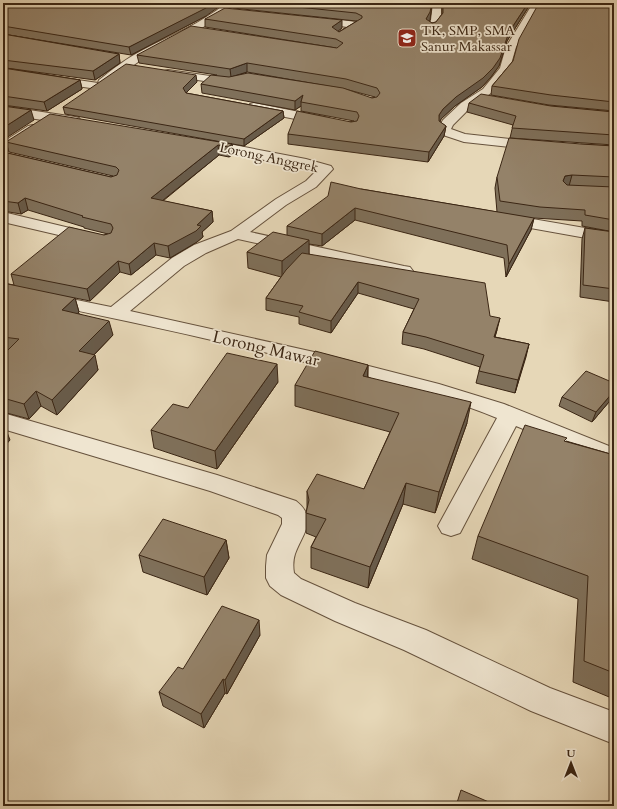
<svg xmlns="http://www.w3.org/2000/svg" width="617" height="809" font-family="Cardo,serif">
<rect width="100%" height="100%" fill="#e6d7b7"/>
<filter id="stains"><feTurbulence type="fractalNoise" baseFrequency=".005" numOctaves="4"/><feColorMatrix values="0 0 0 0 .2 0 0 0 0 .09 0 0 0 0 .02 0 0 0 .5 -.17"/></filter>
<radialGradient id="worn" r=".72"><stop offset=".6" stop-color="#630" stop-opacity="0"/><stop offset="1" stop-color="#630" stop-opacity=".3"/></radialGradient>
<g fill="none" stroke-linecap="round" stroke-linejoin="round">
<g stroke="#66523d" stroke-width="2">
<g id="minor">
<path d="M 226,3 L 235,3 L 213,22 L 148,55 L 107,84 L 102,85 L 101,88 L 97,89 L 3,75 L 3,69 L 98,83 L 99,80 C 113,69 127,58 143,50 C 171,35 201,24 226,3 Z"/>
<path d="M 433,3 L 441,3 L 441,20 L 435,29 L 432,30 L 427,27 L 431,20 Z"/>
<path d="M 533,3 L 541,3 L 516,47 L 509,71 L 491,93 L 469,109 L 453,125 L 451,129 L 465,134 L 537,142 L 542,143 L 544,146 L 542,149 L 537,150 L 464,142 L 440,134 L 439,127 L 443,120 L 461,103 L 483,89 L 500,68 L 506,47 Z"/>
<path d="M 312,16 L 356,22 L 361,25 L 338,39 L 335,38 L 333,36 L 347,27 L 309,21 L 307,19 Z"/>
<path d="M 168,70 L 231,79 L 237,78 L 243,81 L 241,83 L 231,85 L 164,75 L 163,73 L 164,71 Z"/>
<path d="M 254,103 L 325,117 L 329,118 L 331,121 L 329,124 L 325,125 L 250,110 L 248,107 L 250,104 Z"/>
<path d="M 3,106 L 75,117 L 79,118 L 81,121 L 79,124 L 75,125 L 3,114 Z"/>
<path d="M 33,125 L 38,126 L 39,129 L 38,132 L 8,151 L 3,152 L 3,142 L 28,126 Z"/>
<path d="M 203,139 L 306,159 L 331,166 L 333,169 L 316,187 L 286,205 L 250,232 L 404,266 L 410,267 L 413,271 L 410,275 L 404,276 L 238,239 L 206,253 L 184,266 L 130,311 L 314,352 L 439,384 L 504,404 L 614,448 L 614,466 L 516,426 L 460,533 L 451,536 L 442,533 L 438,526 L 497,418 C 452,399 402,388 355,375 C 239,344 121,320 3,295 L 3,285 L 111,307 L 172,258 L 194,245 L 231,231 L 276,199 L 306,181 L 316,171 L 198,146 L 196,143 L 198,140 Z"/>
<path d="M 3,212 L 99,235 L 101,238 L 99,241 L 93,243 L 3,222 Z"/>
<path d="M 503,214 L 614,233 L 614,243 L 497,222 L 495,219 L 497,216 Z"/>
<path d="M 3,413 L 217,475 L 296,501 C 319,519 302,534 295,554 C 293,560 293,567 294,573 L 301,579 L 355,603 L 426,630 L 550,688 L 614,712 L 614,744 L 531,711 L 404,650 L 335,621 L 281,595 L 270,586 L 266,578 L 266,566 L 267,555 L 282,524 L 282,518 L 278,515 L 210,491 L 3,429 Z"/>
</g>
</g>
<use href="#minor" fill="#efe5d0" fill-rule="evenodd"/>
</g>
<g fill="#7f705a" stroke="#3b2614" fill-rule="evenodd">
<path d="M 3,3 L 206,16 L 131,55 L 3,34 Z"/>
<path d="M 233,3 L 432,3 L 430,20 L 429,21 L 432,23 L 436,22 L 442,14 L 442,3 L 531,3 L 507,41 L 499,66 L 491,77 L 482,87 L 455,106 L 441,119 L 440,122 L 446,126 L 444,136 L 428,162 L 288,144 L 288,134 L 354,121 L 301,111 L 301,106 L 295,110 L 202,93 L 201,84 L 217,75 L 139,63 L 137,55 L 336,48 L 205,27 L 205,19 L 342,28 L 338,31 L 339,32 L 357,21 L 356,21 L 233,8 ZM 247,72 L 345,89 L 375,97 L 372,98 L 239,75 Z"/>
<path d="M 614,3 L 614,111 L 549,105 L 491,95 L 492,86 L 513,61 Z"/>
<path d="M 3,34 L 119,54 L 120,63 L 95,80 L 6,68 L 80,80 L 82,89 L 47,111 L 3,105 Z"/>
<path d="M 197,82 L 186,93 L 283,111 L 284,118 L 244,146 L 65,114 L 63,107 Z"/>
<path d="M 469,103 L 551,106 L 614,112 L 614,145 L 510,138 L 513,125 L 467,112 Z"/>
<path d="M 6,142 L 232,144 L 233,154 L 229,157 L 219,155 L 163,201 L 212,211 L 213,222 L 202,232 L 203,237 L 197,242 L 170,258 L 156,255 L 131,275 L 120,272 L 90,301 L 75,298 L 79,312 L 78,313 L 113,335 L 94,355 L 98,370 L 57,415 L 41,406 L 29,419 L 3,412 L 3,355 L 7,351 L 3,351 L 3,283 L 14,285 L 11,274 L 104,235 L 108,234 L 84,228 L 84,227 L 28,210 L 21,214 L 3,211 L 3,152 L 111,177 L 113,176 L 9,152 Z"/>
<path d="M 581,144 L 614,146 L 614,232 L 582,226 L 582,221 L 534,218 L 531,230 L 506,277 L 504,258 L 355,220 L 322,246 L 309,244 L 309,254 L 490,316 L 497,330 L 495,337 L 529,344 L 515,393 L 476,383 L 480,367 L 424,349 L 402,344 L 403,332 L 414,309 L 358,293 L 331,333 L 299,324 L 299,317 L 266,310 L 266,298 L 281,277 L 248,268 L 247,252 L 287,236 L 287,226 L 361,189 L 497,212 L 495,188 L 497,177 Z"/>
<path d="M 585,228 L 614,232 L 614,302 L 580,297 L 582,239 Z"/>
<path d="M 368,365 L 368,377 L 467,423 L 435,513 L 403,504 L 368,588 L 311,568 L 311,547 L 316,537 L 306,533 L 306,513 L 307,508 L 307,491 L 364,489 L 390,432 L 295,406 L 295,385 Z"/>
<path d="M 278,382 L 217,469 L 154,448 L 151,430 L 188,408 Z"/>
<path d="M 614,383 L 614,396 L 592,422 L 559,406 L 562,397 Z"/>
<path d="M 566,441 L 614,455 L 614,699 L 573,682 L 578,599 L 472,559 L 478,536 Z"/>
<path d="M 226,540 L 229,558 L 207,595 L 143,572 L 139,555 Z"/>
<path d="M 260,635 L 227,694 L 225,693 L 204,728 L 163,706 L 159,692 L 183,669 Z"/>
</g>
<g fill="#685b4a" stroke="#3b2614">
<path d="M 213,3 L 224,3 L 206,16 L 131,55 L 129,47 Z"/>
<path d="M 432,3 L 430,20 L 426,27 L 426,19 Z"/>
<path d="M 528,3 L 531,3 L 507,41 L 499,66 L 491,77 L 482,87 L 455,106 L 441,119 L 438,125 L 439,115 L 443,109 L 456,97 L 509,32 Z"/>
<path d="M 342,20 L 342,28 L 332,36 L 332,27 Z"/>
<path d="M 119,54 L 120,63 L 95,80 L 93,71 Z"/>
<path d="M 247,63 L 247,72 L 231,77 L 230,69 Z"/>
<path d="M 196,75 L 197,82 L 184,95 L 183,88 Z"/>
<path d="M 80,80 L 82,89 L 47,111 L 44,102 Z"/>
<path d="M 303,95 L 301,102 L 301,106 L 295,110 L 295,101 Z"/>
<path d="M 31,110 L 34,120 L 3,140 L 3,128 Z"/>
<path d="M 283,111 L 284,118 L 244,146 L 244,139 Z"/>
<path d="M 446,126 L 444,136 L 428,162 L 429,152 Z"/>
<path d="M 232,144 L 233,154 L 229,157 L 228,147 Z"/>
<path d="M 218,145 L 219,155 L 152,209 L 151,198 Z"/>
<path d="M 572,175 L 569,186 L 561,192 L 563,181 L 565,176 Z"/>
<path d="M 25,198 L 28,210 L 21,214 L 18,203 Z"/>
<path d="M 355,208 L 355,220 L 322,246 L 322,234 Z"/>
<path d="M 212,211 L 213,222 L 202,232 L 203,237 L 197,242 L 170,258 L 168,246 L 197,225 Z"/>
<path d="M 3,213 L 7,224 L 3,227 Z"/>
<path d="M 534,218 L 531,230 L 506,277 L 509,264 Z"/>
<path d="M 309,240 L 309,256 L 282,277 L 282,261 Z"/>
<path d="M 154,243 L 156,255 L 131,275 L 129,264 Z"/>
<path d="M 118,261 L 120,272 L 90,301 L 87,289 Z"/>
<path d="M 358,282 L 358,293 L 331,333 L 331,321 Z"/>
<path d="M 75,298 L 79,312 L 66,324 L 62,310 Z"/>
<path d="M 500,318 L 497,330 L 491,349 L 494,337 Z"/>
<path d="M 109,321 L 113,335 L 83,366 L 79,351 Z"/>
<path d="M 529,344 L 526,357 L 515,393 L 518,380 Z"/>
<path d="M 95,355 L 98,370 L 57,415 L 52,400 Z"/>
<path d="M 277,364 L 278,382 L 217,469 L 215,451 Z"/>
<path d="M 368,365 L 367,386 L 363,376 Z"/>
<path d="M 36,391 L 41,406 L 29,419 L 24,404 Z"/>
<path d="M 614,391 L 614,396 L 592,422 L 596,412 Z"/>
<path d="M 471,402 L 467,423 L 435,513 L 439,492 Z"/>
<path d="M 3,422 L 10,440 L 3,448 Z"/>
<path d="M 406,483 L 403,504 L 368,588 L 370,567 Z"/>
<path d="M 226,540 L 229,558 L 207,595 L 204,577 Z"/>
<path d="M 259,620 L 260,635 L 227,694 L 225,680 Z"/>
<path d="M 223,679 L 225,693 L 204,728 L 201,714 Z"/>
</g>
<g fill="#948269" stroke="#3b2614">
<path d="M 3,3 L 45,3 L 65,5 L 69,3 L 213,3 L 206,8 L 129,47 L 3,26 Z"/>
<path d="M 259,3 L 432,3 L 430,12 L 426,19 L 432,23 L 436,22 L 443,13 L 443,3 L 528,3 L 509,32 L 500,58 L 493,68 L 483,78 L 456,97 L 443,109 L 439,115 L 439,121 L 446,126 L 429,152 L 288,134 L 297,111 L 351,122 L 357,121 L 359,116 L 357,112 L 301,102 L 303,95 L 295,101 L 201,84 L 211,75 L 229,77 L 248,73 L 343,88 L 372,98 L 377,97 L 380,93 L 377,88 L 346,79 L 247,63 L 230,69 L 137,55 L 191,26 L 337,48 L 343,43 L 336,39 L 205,19 L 225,8 L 342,20 L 332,27 L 339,32 L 362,18 L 362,16 L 356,13 Z"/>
<path d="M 539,3 L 614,3 L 614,102 L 551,95 L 492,86 L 513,61 L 519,39 Z"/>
<path d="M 3,34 L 119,54 L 93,71 L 3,60 Z"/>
<path d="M 126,64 L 196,75 L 183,88 L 186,93 L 283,111 L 244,139 L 63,107 Z"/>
<path d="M 3,68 L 80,80 L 44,102 L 3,96 Z"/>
<path d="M 481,94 L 551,106 L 614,112 L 614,135 L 512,128 L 516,116 L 469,103 Z"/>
<path d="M 3,106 L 31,110 L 3,128 Z"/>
<path d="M 50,114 L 232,144 L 228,147 L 218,145 L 151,198 L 212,211 L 197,225 L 201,226 L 196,231 L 168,246 L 154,243 L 129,264 L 118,261 L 87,289 L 11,274 L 69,227 L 104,235 L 111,233 L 113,228 L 111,224 L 82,217 L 83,216 L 25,198 L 18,203 L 3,201 L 3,152 L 111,177 L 117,175 L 119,170 L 116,167 L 6,142 Z"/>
<path d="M 509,138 L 581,144 L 614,146 L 614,177 L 572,175 L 565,176 L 563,181 L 567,185 L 614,187 L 614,220 L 585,215 L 585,210 L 540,207 L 500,201 L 497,177 Z"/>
<path d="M 331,182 L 361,189 L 534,218 L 509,264 L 507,245 L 355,208 L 322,234 L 287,226 L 328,196 Z"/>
<path d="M 585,228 L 614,232 L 614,289 L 583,285 Z"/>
<path d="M 273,232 L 309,240 L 282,261 L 247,252 Z"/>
<path d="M 302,253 L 485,283 L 490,316 L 500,318 L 494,337 L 529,344 L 518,380 L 479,371 L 484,355 L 426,337 L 403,332 L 419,299 L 358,282 L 331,321 L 299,312 L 303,306 L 266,298 L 286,270 Z"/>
<path d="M 3,283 L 75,298 L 62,310 L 109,321 L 79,351 L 95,355 L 52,400 L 36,391 L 24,404 L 3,398 L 3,355 L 19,339 L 3,337 Z"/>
<path d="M 315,351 L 368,365 L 363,376 L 471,402 L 439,492 L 406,483 L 370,567 L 311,547 L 326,519 L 306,513 L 309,500 L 307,491 L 317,474 L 364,489 L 399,413 L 295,385 Z"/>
<path d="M 227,353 L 277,364 L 215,451 L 151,430 L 173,404 L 188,408 Z"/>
<path d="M 586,371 L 614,383 L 614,391 L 596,412 L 562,397 Z"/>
<path d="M 525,425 L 567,438 L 564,441 L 614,455 L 614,673 L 584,661 L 588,576 L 478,536 Z"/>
<path d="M 163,519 L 226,540 L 204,577 L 139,555 Z"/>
<path d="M 222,606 L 259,620 L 225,680 L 223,679 L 201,714 L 159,692 L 178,667 L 183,669 Z"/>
<path d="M 461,790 L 498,806 L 456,806 Z"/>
</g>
<defs>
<g id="school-square" transform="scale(1)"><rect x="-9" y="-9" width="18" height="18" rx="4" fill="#8f2418" stroke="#efe5d0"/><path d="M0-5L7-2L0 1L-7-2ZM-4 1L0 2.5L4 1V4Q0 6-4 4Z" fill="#fff"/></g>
</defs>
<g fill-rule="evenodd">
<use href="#school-square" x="407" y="38"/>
</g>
<g text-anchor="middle" stroke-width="3.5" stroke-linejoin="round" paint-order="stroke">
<g font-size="14" fill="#3b2614" stroke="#efe5d0" text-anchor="start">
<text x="421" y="35">TK, SMP, SMA<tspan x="421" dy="16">Sanur Makassar</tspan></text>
</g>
<g font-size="14" fill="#3b2614" stroke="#efe5d0">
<text transform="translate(269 157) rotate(12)" y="5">Lorong Anggrek</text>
</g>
<g font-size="17" fill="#3b2614" stroke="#efe5d0">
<text transform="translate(266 348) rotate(13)" y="6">Lorong Mawar</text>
</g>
</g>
<rect width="617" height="809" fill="none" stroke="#e6d7b7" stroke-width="16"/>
<rect x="4" y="4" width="609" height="801" fill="none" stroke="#3b2614" stroke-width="2"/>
<rect x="8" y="8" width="601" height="793" fill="none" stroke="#3b2614"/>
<g transform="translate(571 763)" stroke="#efe5d0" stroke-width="3" paint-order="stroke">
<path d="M0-3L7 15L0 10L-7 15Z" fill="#3b2614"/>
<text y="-6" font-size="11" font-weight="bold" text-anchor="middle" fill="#3b2614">U</text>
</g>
<rect width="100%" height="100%" filter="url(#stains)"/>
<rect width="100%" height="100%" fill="url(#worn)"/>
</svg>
